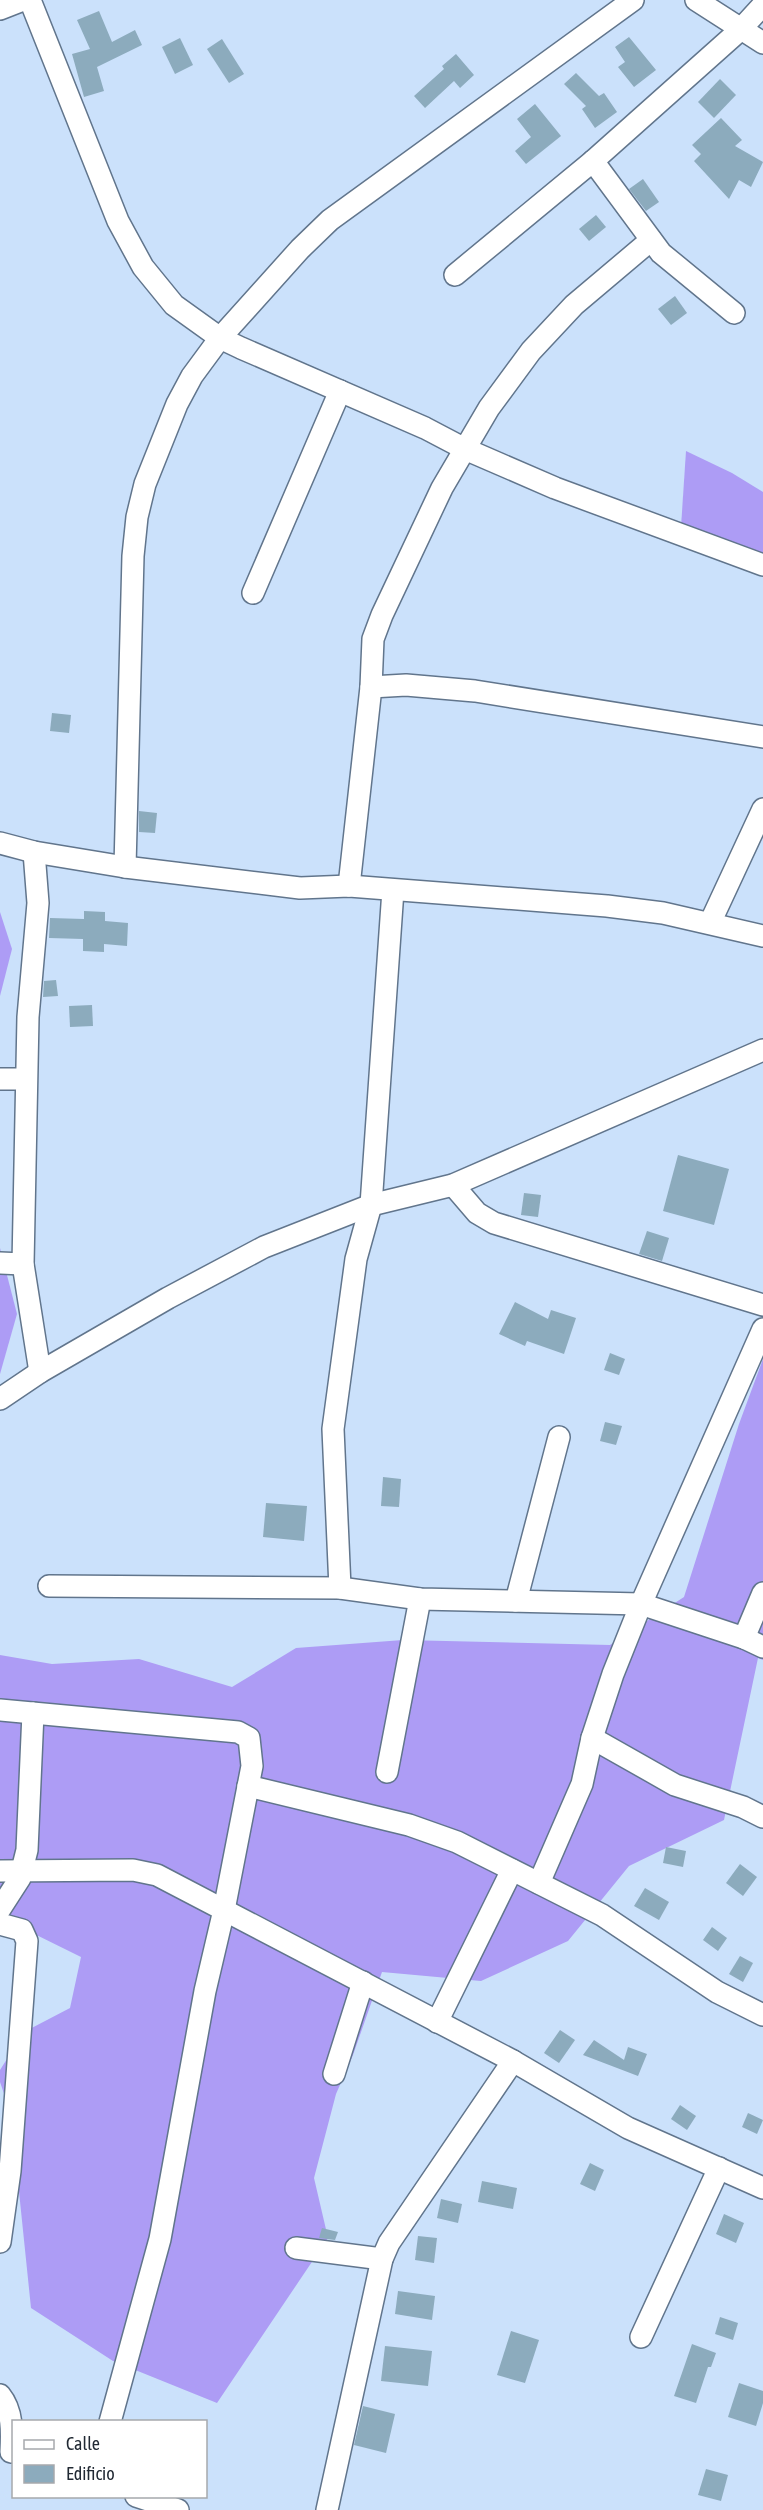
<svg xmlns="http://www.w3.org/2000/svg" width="763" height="2510" font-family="'Asap Condensed',sans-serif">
<rect width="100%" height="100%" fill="#cbe1fb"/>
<g fill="#ad9cf5">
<path d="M 686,451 L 732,473 L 763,492 L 763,573 L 681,527 Z"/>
<path d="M 0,912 L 12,949 L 0,996 Z"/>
<path d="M 0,1248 L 17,1314 L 0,1374 Z"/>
<path d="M 763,1359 L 763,1660 L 758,1658 L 724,1820 L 629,1866 L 568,1941 L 481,1981 L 382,1972 L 353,2055 L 336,2094 L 314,2178 L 328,2238 L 217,2403 L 113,2361 L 31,2308 L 11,2114 L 0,2082 L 0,2070 L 24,2032 L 70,2008 L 81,1957 L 0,1917 L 0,1655 L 52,1664 L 139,1659 L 232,1687 L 296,1648 L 403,1640 L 610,1645 L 684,1597 L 739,1424 Z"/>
</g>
<g fill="#8cabbd">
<path d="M 99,11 L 112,42 L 135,30 L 142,45 L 97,67 L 104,91 L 84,97 L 72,54 L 90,49 L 77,20 Z"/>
<path d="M 629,37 L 656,70 L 634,87 L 618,67 L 625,62 L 615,47 Z"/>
<path d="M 180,38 L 193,65 L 175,74 L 162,47 Z"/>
<path d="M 222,39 L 244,74 L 229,83 L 207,49 Z"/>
<path d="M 456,54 L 474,75 L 460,88 L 454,81 L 425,108 L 414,96 L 444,69 L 442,66 Z"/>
<path d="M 576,73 L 599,96 L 604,93 L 617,112 L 595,128 L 582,109 L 586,106 L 564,84 Z"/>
<path d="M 720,79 L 736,95 L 714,118 L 698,102 Z"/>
<path d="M 535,104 L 561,136 L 526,164 L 515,151 L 531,137 L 517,119 Z"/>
<path d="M 721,118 L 742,140 L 735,146 L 763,162 L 751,187 L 739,180 L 729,199 L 694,161 L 701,154 L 692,145 Z"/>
<path d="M 643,179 L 659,202 L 646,211 L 629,189 Z"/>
<path d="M 596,215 L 606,227 L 589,241 L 579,229 Z"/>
<path d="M 675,296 L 687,313 L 671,325 L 658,309 Z"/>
<path d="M 52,713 L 71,715 L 69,733 L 50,731 Z"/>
<path d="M 139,811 L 157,813 L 155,833 L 139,832 Z"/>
<path d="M 84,911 L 105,912 L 105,921 L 128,923 L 127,946 L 104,944 L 104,952 L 83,951 L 83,939 L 49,938 L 50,918 L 84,919 Z"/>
<path d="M 56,980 L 58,996 L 43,997 L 44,981 Z"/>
<path d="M 92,1005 L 93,1026 L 70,1027 L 69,1006 Z"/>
<path d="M 678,1155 L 729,1169 L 714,1225 L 663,1211 Z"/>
<path d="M 524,1193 L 541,1195 L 538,1217 L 521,1215 Z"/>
<path d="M 647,1231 L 669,1238 L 662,1261 L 639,1254 Z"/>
<path d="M 515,1302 L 548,1319 L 551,1310 L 576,1318 L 564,1354 L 527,1341 L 525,1346 L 499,1334 Z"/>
<path d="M 610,1353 L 625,1359 L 619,1375 L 604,1370 Z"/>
<path d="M 605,1422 L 622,1426 L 616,1445 L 600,1441 Z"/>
<path d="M 383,1477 L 401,1479 L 399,1507 L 381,1506 Z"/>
<path d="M 266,1503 L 307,1506 L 304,1541 L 263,1537 Z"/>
<path d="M 666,1847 L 686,1851 L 683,1867 L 663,1863 Z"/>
<path d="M 740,1864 L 757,1877 L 743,1896 L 726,1883 Z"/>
<path d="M 645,1888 L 669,1902 L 659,1920 L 634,1906 Z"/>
<path d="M 712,1927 L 727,1938 L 718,1951 L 703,1940 Z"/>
<path d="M 740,1956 L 753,1963 L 743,1982 L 729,1974 Z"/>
<path d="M 560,2030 L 575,2040 L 559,2063 L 544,2053 Z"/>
<path d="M 594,2040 L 624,2060 L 628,2047 L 647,2054 L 638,2076 L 583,2055 Z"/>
<path d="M 680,2105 L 696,2116 L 687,2130 L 671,2119 Z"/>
<path d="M 748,2113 L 763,2120 L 757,2134 L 742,2127 Z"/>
<path d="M 590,2163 L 604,2170 L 595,2191 L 580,2184 Z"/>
<path d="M 482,2181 L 517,2188 L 513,2209 L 478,2202 Z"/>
<path d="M 441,2199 L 462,2204 L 458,2223 L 437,2218 Z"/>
<path d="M 724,2214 L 744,2223 L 736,2243 L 716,2234 Z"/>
<path d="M 322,2228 L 338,2232 L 335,2240 L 319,2238 Z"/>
<path d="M 418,2236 L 437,2238 L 434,2263 L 415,2260 Z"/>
<path d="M 398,2291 L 435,2296 L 432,2320 L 395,2314 Z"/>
<path d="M 720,2317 L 738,2323 L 733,2340 L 715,2334 Z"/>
<path d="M 511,2331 L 539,2340 L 525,2383 L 497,2375 Z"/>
<path d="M 692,2344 L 716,2353 L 711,2367 L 708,2367 L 696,2403 L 674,2396 Z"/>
<path d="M 385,2346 L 432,2351 L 428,2386 L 381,2381 Z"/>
<path d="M 739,2383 L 763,2391 L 763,2403 L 756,2426 L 728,2417 Z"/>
<path d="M 363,2406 L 395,2414 L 386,2453 L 354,2445 Z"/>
<path d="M 706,2469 L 728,2475 L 721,2501 L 698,2495 Z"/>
</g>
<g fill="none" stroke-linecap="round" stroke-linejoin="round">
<g stroke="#61758c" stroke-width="24">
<g id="minor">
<path d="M 30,0 L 118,221 L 143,267 L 174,305 L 220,338 L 241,348 L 425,428 L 465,449 L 555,488 L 763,565"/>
<path d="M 696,0 L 763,43"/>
<path d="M 0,9 L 23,0"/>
<path d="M 593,161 L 661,253 L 734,313"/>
<path d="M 455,275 L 593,161 L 740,30 L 763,5"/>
<path d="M 253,593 L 340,391"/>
<path d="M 371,687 L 373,639 L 382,615 L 442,488 L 489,408 L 531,351 L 574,305 L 651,240"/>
<path d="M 0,843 L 34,852 L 125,867 L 300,888 L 349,886 L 607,906 L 663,913 L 763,936"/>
<path d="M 34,852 L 38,903 L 28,1017 L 23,1264 L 40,1372"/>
<path d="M 125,867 L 133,556 L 137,517 L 145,484 L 177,404 L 192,376 L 220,338 L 300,249 L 330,220 L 633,0"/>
<path d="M 349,886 L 371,687 L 406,685 L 475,691 L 763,737"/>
<path d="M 710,923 L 763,809"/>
<path d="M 0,1079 L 26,1079"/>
<path d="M 453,1185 L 477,1213 L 494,1223 L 763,1305"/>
<path d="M 0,1263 L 23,1264"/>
<path d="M 0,1399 L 40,1372 L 168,1298 L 264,1247 L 371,1205 L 453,1185 L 763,1050"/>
<path d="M 49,1586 L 340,1588 L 420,1599 L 641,1604 L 744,1638 L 763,1647"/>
<path d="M 340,1588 L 333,1429 L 356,1259 L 371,1205 L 393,890"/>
<path d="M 516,1601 L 559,1437"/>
<path d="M 744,1638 L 763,1593"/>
<path d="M 0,1710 L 238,1732 L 249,1738 L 252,1766 L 224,1910 L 205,1991 L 160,2239 L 110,2422"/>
<path d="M 592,1738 L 675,1785 L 743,1807 L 763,1817"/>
<path d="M 387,1772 L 420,1599"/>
<path d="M 248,1786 L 409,1825 L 457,1842 L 602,1915 L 717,1992 L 763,2015"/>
<path d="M 0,1871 L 133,1870 L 157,1875 L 513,2061 L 628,2128 L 763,2188"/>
<path d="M 539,1883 L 582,1784 L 592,1738 L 613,1674 L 641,1604 L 763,1329"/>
<path d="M 0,1909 L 20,1878 L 27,1850 L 33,1713"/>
<path d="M 0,1924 L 22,1930 L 27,1941 L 10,2171 L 0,2242"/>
<path d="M 437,2022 L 512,1870"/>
<path d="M 334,2074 L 363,1982"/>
<path d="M 296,2248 L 382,2259"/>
<path d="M 641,2337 L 719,2168"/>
<path d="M 0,2395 C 13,2411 12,2432 11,2452"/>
<path d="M 136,2496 L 178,2510"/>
<path d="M 327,2510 L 382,2259 L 389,2243 L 513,2061"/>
</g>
</g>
<use href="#minor" stroke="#fff" stroke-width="21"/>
</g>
<rect x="12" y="2420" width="195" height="78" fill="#ffffff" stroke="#a6a9ad" stroke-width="1.5"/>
<rect x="24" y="2440" width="30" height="9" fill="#ffffff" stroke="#a6a9ad" stroke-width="1.5"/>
<text x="66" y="2450" font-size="18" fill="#212933">Calle</text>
<rect x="24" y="2465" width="30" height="18" fill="#8cabbd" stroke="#a6a9ad" stroke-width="1.5"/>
<text x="66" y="2480" font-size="18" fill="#212933">Edificio</text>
</svg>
